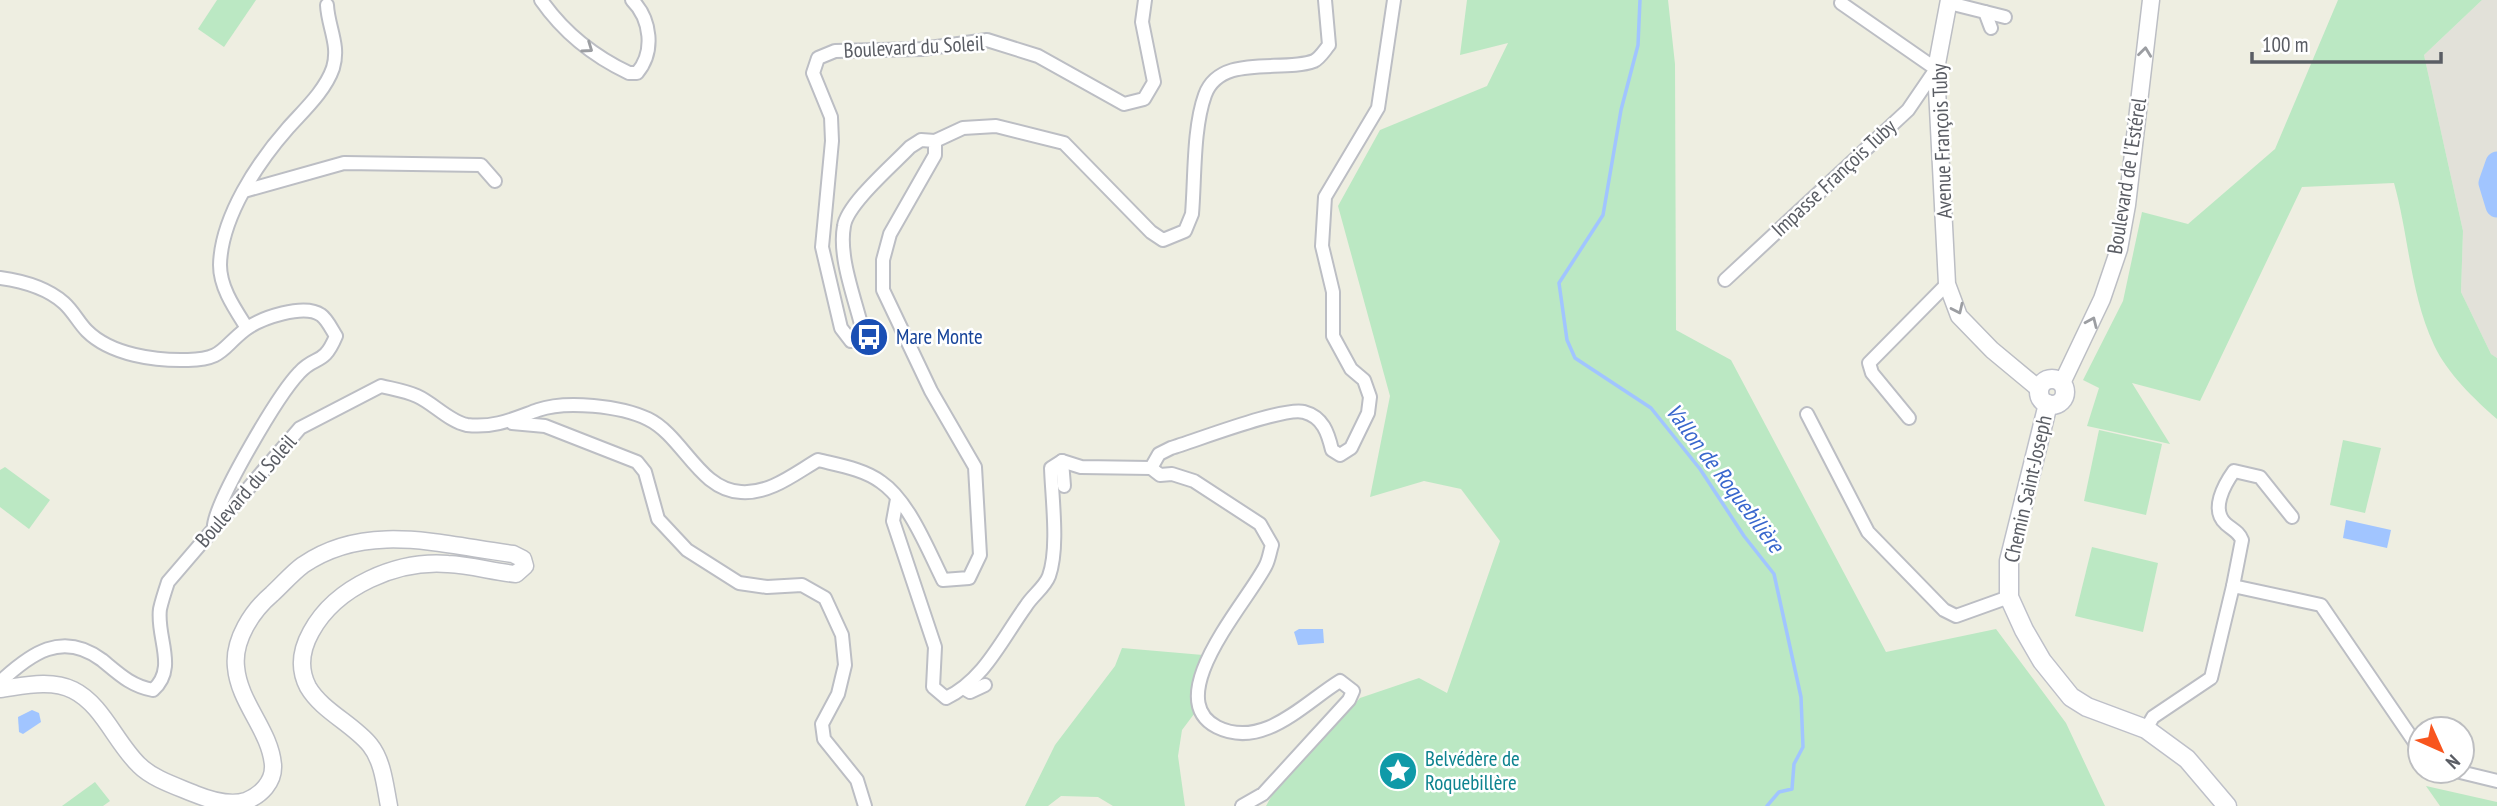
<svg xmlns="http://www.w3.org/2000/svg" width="2497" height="806" font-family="'PT Sans Narrow',sans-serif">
<rect width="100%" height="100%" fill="#eeeee1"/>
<path fill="#e2e1d9" d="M 2482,0 L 2497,0 L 2497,358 L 2491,354 L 2461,292 L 2463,231 L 2424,55 Z"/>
<g fill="#bbe8c3">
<path d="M 217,0 L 256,0 L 224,47 L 198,29 Z"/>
<path d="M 1467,0 L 1668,0 L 1675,64 L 1676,330 L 1731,360 L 1886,652 L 1996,629 L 2066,723 L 2105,806 L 1266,806 L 1277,786 L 1360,698 L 1419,678 L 1447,693 L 1500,541 L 1461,489 L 1424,481 L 1370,497 L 1390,396 L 1338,206 L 1380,130 L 1487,86 L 1508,43 L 1460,55 Z"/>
<path d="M 2338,0 L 2482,0 L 2424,55 L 2463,231 L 2461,292 L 2491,354 L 2497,358 L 2497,419 C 2474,399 2447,373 2434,345 C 2410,294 2409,236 2394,183 L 2302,187 L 2200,401 L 2132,383 L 2170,444 L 2087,426 L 2099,388 L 2083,380 L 2123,301 L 2142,212 L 2188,224 L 2275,149 Z"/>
<path d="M 2099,430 L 2162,444 L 2146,515 L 2084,501 Z"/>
<path d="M 2343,440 L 2381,448 L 2365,513 L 2330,505 Z"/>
<path d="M 5,467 L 50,500 L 29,529 L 0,507 L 0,470 Z"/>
<path d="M 2092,547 L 2158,563 L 2143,632 L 2075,616 Z"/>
<path d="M 1122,648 L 1203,655 L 1196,677 L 1197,710 L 1182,730 L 1178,756 L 1185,806 L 1113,806 L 1098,797 L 1061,796 L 1048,806 L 1025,806 L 1055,745 L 1115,666 Z"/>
<path d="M 95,782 L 110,801 L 103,806 L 62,806 Z"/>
<path d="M 2426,786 L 2497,802 L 2497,806 L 2440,806 Z"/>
</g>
<g fill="#a1c5ff">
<path d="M 2346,520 L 2391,530 L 2387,548 L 2343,538 Z"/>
<path d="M 1299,629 L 1323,629 L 1324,643 L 1298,645 L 1294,632 Z"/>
<path d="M 32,710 L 39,713 L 41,722 L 23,734 L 19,732 L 18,717 Z"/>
</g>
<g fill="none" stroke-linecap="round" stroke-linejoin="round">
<path stroke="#a1c5ff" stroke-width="3.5" d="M 1640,0 L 1638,45 L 1621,110 L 1603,215 L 1559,283 L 1567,340 L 1575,358 L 1651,408 L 1700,469 L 1744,536 L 1774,574 L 1801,697 L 1803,747 L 1794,764 L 1792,789 L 1779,792 L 1767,806"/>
<path stroke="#a1c5ff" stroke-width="23" d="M 2497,163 L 2490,183 L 2497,206"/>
<g stroke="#bcbec4" stroke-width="16">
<g id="minor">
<path d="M 541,0 C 564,33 593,56 629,73 L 637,73 C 655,52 651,19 632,0"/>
<path d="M 1949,3 L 1985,12 L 1991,28"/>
<path d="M 1985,12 L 2005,17"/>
<path d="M 935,141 L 963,128 L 996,126 L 1064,143 L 1151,232 L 1163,240 L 1185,231 L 1192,214 C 1195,179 1193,128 1205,95 C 1220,53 1282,73 1314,61 C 1320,58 1324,51 1329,45 L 1325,0"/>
<path d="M 244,191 L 344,163 L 481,165 L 495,181"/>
<path d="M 0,278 C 22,281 46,287 64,303 C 73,311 79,323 87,331 C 111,355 156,361 188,360 C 224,359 221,348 246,329 C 261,318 304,303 321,315 C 327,319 332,330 336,336 C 323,367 316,354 299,373 C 278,395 218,497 214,525"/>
<path d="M 1725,280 L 1908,110 L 1936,69 L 1841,3"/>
<path d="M 247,328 C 235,309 220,288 220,265 C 221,217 258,162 288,128 C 304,110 325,91 333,68 C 340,45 328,27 327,5"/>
<path d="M 1807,414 L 1868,532 L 1944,610 L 1956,616 L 2009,597"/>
<path d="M 1909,418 L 1872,373 L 1869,363 L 1947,284"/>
<path d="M 512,423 L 545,426 L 637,462 L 645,472 L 658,519 L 687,550 L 739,583 L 767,587 L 802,585 L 825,598 L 842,635 L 845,665 L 838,694 L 822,724 L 824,739 L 857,780 L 865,806"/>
<path d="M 1062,461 L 1064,486"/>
<path d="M 1151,468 L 1159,454 L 1171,448 C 1195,441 1285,406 1304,412 C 1323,417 1328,433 1332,450 L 1340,455 L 1351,448 L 1368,413 L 1370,397 L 1364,380 L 1351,369 L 1333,336 L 1333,292 L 1322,246 L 1325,197 L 1378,108 L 1394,0"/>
<path d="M 1151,468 L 1160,475 L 1172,474 L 1194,481 L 1260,524 L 1272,545 C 1270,551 1269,559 1266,565 C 1250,599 1159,697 1217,727 C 1263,750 1304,703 1340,681 L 1353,691 L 1349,700 L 1263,794 L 1242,806"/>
<path d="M 897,499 L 893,521 L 935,647 L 933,687 L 946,698 C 984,680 1002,639 1026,606 C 1032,596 1045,587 1049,576 C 1059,548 1052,498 1051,468 L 1062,461 L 1081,467 L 1151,468"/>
<path d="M 2233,586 L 2242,540 C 2239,532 2233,530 2226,524 C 2210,510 2224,485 2234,471 L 2260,477 L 2292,517"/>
<path d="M 0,682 C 30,654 62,630 102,660 C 119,674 131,686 153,690 C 178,668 156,637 160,609 C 162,600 165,591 168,582 L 300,428 L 381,386 C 393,389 406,391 417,396 C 433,403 450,422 467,425 C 495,428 513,419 538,410 C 566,400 621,406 648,419 C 683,436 699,490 741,492 C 770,494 794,474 818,460 C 838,465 864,469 881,482 C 909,501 928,550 943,580 L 969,578 L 980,555 L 975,467 L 931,391 L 883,290 L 883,260 L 890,234 L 935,155 L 935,141 L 921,140 L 910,147 C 894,164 847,204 844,226 C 838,258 856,301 863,332 L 858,340 L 851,341 L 841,328 L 822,247 L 832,141 L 831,117 L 813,73 L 818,58 L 835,51 L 922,49 L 987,40 L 1038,56 L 1124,104 L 1144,99 L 1154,82 L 1142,22 L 1145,0"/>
<path d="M 965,689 L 970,692 L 985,685"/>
<path d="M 2146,729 L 2153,717 L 2211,678 L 2233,586 L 2321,605 L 2420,750"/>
<path d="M 2456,771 L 2497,781"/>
</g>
</g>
<g stroke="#bcbec4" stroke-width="19">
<g id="tertiary">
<path d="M 1949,0 L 1936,69 L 1947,284 L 1959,316 L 1992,350 L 2039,389"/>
<path d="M 2062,383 L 2102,299 L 2119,249 L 2127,205 L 2151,0"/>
<path d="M 0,689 C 23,686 51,679 73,690 C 102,704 116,743 139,765 C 153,779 176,786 195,794 C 210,800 230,806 246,801 C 261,795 274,782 273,765 C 270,730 239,703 236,667 C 233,640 252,611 272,594 C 282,585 292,573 303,565 C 367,521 442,545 513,554 L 523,559 L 525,566 L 516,574 C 494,572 471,565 448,564 C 397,560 336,586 311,632 C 301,650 298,668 308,687 C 322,711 353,724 370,745 C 383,761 385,786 389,806"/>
</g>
</g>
<g stroke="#bec0c9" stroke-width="21">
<g id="secondary">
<circle cx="2052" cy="392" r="13"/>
<path d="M 2048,404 L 2009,561 L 2009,597 L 2024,630 L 2042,661 L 2071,697 L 2087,707 L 2146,729 L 2187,759 L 2227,806"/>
</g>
</g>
<use href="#minor" stroke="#fff" stroke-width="12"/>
<use href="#tertiary" stroke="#fff" stroke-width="16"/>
<use href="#secondary" stroke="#fff" stroke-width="18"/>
</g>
<defs><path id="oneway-chevron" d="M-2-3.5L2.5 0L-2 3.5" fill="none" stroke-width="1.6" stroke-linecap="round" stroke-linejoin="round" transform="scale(1.75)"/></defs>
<g stroke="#9c9ea2">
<use href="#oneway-chevron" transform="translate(588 48) rotate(35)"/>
<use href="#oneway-chevron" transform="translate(2145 52) rotate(-83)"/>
<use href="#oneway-chevron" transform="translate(1958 309) rotate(65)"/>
<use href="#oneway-chevron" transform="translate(2092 322) rotate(-66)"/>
</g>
<defs>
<g id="bus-disc" transform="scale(2.0125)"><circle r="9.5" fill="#1a4fb4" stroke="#fff"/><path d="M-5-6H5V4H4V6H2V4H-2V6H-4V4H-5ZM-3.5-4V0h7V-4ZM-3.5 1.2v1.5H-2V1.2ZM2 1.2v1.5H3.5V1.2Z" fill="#fff"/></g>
<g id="sight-disc" transform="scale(2.0125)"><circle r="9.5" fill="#0f9aa8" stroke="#fff"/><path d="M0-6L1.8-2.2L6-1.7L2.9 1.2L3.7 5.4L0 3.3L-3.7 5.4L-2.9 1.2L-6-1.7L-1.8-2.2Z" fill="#fff"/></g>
</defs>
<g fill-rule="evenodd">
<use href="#bus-disc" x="869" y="337"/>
<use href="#sight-disc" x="1398" y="771"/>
</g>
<g text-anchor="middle" stroke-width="5" stroke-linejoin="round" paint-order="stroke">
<g font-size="21" fill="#5a5d64" stroke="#fff">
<text transform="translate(914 47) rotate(-3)" y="7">Boulevard du Soleil</text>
<text transform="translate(1942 141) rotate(-92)" y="7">Avenue François Tuby</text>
<text transform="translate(2127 176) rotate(-81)" y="7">Boulevard de l'Estérel</text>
<text transform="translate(1834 178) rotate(-43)" y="7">Impasse François Tuby</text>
<text transform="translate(2028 489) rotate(-77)" y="7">Chemin Saint-Joseph</text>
<text transform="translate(246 491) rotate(-49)" y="7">Boulevard du Soleil</text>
</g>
<g font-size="21" fill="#164399" stroke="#fff" text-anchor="start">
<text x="896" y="344">Mare Monte</text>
</g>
<g font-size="21" fill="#0d838f" stroke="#fff" text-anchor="start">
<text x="1425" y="766">Belvédère de<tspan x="1425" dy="24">Roquebillère</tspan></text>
</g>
<g font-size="23" font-style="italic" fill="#3967cd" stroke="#fff">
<text transform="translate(1725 478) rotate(53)" y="8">Vallon de Roquebilière</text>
</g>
</g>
<g transform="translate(2441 750) rotate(135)"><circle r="33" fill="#ffffff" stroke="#bdbec1" stroke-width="2"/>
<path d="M0-5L12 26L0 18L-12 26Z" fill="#f8551e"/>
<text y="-10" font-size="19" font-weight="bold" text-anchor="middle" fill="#5a5d64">N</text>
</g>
<path d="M2252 52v10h189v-10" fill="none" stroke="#5a5d64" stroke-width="3.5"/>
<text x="2262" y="52" font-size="21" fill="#5a5d64" stroke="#ffffff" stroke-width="5" paint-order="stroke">100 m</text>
</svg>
